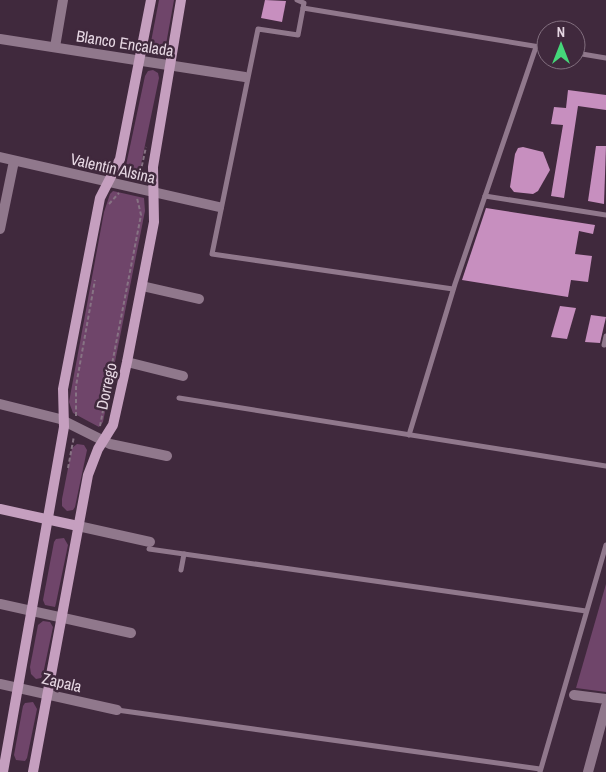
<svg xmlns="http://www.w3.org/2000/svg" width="606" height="772" font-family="'Archivo Narrow',sans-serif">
<rect width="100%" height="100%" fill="#40293d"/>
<g fill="#6f456a">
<path d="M 159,0 L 174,0 L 165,50 L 158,57 L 151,52 L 150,47 Z"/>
<path d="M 153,70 L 158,73 L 159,78 L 139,174 L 132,180 L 126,176 L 125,170 L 145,76 L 148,71 Z"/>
<path d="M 113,191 L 144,198 L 145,211 L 103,422 L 99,427 L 73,413 L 69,402 L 104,212 L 110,194 Z"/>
<path d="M 77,444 L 84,445 L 87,450 L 75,507 L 73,510 L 67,511 L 62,506 L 62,499 L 72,448 Z"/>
<path d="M 64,538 L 68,545 L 56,603 L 55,607 L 45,605 L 43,600 L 54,542 L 56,539 Z"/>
<path d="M 606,584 L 606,692 L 576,688 Z"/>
<path d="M 43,621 L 50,622 L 53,627 L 43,674 L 41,678 L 36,679 L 31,674 L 30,667 L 38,625 Z"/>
<path d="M 33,702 L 37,709 L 27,758 L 25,761 L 16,760 L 14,755 L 23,706 L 25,703 Z"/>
</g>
<g fill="#c78fbf">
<path d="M 265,0 L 286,1 L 282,22 L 261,18 Z"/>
<path d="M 568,90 L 606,95 L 606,110 L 578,106 L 564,198 L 551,196 L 563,125 L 551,124 L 554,107 L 566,108 Z"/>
<path d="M 596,146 L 606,146 L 604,204 L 588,201 Z"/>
<path d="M 523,147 L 543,152 L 550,170 L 538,191 L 533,194 L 514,192 L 510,187 L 515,154 L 518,148 Z"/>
<path d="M 486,208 L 595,225 L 593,234 L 579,231 L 575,254 L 592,256 L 588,282 L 571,280 L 568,297 L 462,280 Z"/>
<path d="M 560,306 L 576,308 L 567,339 L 551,337 Z"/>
<path d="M 591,315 L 606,317 L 600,343 L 585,342 Z"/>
</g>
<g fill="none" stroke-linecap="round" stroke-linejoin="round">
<g stroke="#877384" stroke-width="2" stroke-dasharray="4 2.5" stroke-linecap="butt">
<path d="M 139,179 L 146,147"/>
<path d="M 109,204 L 119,193"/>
<path d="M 76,416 L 76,386 L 95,280"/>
<path d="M 100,426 L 141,215 L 137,198"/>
<path d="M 68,468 L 74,436"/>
</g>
<g stroke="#90788c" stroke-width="5">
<path d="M 297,0 L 304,3 L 298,35 L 258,29 L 212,254 L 453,289"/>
<path d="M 303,8 L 546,48"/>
<path d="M 576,53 L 606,58"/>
<path d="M 485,196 L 606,215"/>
<path d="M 604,345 L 606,336"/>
<path d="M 179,398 L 606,466"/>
<path d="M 409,435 L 455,284 L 536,47"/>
<path d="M 149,549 L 586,611"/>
<path d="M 181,570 L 184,554"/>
<path d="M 117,710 L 540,769"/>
<path d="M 540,772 L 606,545"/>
</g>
<g stroke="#90788c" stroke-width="10">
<path d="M 0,39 L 245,77"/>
<path d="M 55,47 L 63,0"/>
<path d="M 0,157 L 219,207"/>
<path d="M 0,229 L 14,161"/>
<path d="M 142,286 L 199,299"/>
<path d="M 127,362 L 183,376"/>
<path d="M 0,404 L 60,419 L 110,444 L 167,456"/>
<path d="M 78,526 L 150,542"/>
<path d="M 0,604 L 131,633"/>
<path d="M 0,684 L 117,710"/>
<path d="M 574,695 L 606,699"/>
<path d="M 588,772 L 606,706"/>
</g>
<g stroke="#c59fbf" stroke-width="10">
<path d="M 0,509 L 78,526"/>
<path d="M 3,772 L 64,427 L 63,389 L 100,198 L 120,159 L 151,0"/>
<path d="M 33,772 L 88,475 L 98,449 L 113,425 L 127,362 L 154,222 L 153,167 L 181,0"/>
</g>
</g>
<g text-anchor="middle" stroke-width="5" stroke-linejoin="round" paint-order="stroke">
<g font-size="16" fill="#e6d7e3" stroke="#40293d">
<text transform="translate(125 43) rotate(9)" y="6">Blanco Encalada</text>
<text transform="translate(113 168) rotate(13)" y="6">Valentín Alsina</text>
<text transform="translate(106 386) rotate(-78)" y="6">Dorrego</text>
<text transform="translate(62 682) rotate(13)" y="6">Zapala</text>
</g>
</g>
<g transform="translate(561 45)"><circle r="24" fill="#40293d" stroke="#826f7f"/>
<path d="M0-4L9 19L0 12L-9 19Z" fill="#45d77a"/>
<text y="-8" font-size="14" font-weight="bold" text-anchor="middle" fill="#e6d7e3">N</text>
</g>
</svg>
